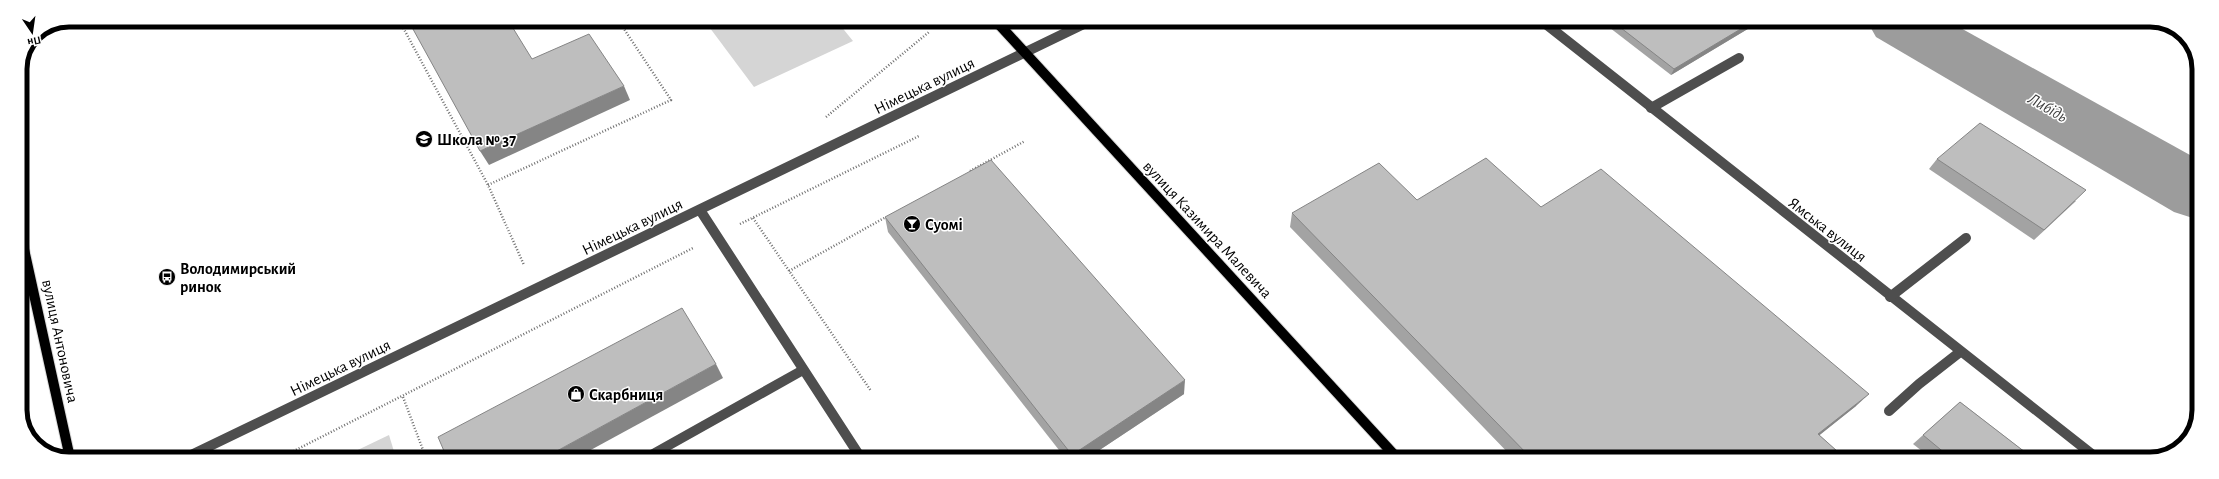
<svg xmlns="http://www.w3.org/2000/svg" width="2219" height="479" font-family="'Alegreya Sans',sans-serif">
<rect width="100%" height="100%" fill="#fff"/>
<g fill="#d5d5d5">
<path d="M 704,20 L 836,20 L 853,41 L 754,87 Z"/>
<path d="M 389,435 L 396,458 L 341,458 Z"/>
</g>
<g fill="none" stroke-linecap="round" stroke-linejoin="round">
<path fill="#9c9c9c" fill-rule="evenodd" d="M 1867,21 L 1948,21 L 2199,160 L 2199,220 L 2174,212 L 1876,37 Z"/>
<g stroke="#dbdbdb" stroke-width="12">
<g id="major">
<path d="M 995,20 L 1398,459"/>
<path d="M 20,231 L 70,458"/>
</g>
</g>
<g stroke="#707070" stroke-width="2.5" stroke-dasharray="1 2" stroke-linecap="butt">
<path d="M 399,20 L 488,185 L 524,265"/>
<path d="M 826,117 L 929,32"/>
<path d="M 970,171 L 1025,141"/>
<path d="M 488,185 L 671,100 L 618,20"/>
<path d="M 753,218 L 871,391"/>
<path d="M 740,224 L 919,136"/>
<path d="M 789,271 L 886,217"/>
<path d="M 403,397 L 426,458"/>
<path d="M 280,458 L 693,248"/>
</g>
<g stroke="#4e4e4e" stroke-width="10">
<path d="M 1542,21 L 2098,459"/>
<path d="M 1651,108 L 1739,58"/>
<path d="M 700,210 L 861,458"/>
<path d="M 1890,297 L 1966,238"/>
<path d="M 1889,411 L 1919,384 L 1960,352"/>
<path d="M 185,458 L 1092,20"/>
<path d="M 646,458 L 803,370"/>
</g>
<use href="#major" stroke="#000" stroke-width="10"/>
</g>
<g fill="#a3a3a3">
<path d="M 174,20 L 211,20 L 207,24 L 174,21 Z"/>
<path d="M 1601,21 L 1761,21 L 1671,75 Z"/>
<path d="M 1937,159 L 2076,201 L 2034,240 L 1929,169 Z"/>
<path d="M 1417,200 L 1856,406 L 1819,435 L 1846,459 L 1514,459 L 1290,227 L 1292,213 Z"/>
<path d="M 885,217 L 1184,394 L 1086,459 L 1066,459 L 888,232 Z"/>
<path d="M 1960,402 L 2034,459 L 1932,459 L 1913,444 Z"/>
</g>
<g fill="#858585">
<path d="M 204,20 L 211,20 L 207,24 Z"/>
<path d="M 507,20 L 532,20 L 512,29 Z"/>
<path d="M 1754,21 L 1761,21 L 1671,75 L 1674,69 Z"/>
<path d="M 624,86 L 630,100 L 489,165 L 480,151 Z"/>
<path d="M 716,364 L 723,378 L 576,458 L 544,458 Z"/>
<path d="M 1185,380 L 1184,394 L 1086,459 L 1072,459 L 1072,455 Z"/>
<path d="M 1869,394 L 1856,406 L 1806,446 L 1818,434 Z"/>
</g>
<g fill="#bebebe" stroke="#858585">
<path d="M 408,20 L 508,20 L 532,59 L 589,34 L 624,86 L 480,151 Z"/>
<path d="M 1612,21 L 1754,21 L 1674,69 Z"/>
<path d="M 1980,123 L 2086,190 L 2044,230 L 1937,159 Z"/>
<path d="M 1486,158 L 1541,207 L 1601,169 L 1869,394 L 1818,434 L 1846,459 L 1532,459 L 1292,213 L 1379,163 L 1417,200 Z"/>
<path d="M 991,160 L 1185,380 L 1072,455 L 885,217 Z"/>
<path d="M 682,308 L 716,364 L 544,458 L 447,458 L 438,437 Z"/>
<path d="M 1960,402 L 2034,459 L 1952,459 L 1923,435 Z"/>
</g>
<defs>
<g id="school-disc" transform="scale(0.9)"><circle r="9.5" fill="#000" stroke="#fff"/><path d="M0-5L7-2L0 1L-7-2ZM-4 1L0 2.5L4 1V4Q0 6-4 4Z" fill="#fff"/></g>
<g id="bar-disc" transform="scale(0.9)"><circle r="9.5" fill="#000" stroke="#fff"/><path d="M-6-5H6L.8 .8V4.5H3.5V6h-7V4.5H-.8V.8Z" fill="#fff"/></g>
<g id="bus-disc" transform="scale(0.9)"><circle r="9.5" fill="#000" stroke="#fff"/><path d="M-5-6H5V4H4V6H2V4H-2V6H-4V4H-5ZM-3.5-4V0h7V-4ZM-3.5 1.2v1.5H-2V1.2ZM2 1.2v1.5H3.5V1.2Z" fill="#fff"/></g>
<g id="shop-disc" transform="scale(0.9)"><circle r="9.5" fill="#000" stroke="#fff"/><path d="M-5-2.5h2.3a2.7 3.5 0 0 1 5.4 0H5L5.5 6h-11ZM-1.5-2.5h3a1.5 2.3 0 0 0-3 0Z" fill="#fff"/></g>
</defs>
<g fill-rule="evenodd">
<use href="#school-disc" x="424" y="139"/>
<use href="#bar-disc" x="912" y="224"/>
<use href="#bus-disc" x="167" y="277"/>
<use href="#shop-disc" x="576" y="394"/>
</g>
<g text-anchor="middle" stroke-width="3" stroke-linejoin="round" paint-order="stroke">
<g font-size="16" fill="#000" stroke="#fff">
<text transform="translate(924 85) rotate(-26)" y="6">Німецька вулиця</text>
<text transform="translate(632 226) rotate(-26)" y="6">Німецька вулиця</text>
<text transform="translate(1208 229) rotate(47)" y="6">вулиця Казимира Малевича</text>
<text transform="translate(1828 229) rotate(38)" y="6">Ямська вулиця</text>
<text transform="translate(61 341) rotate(78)" y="6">вулиця Антоновича</text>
<text transform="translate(340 367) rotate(-26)" y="6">Німецька вулиця</text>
</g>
<g font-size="16" font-weight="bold" fill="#000" stroke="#fff" text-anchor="start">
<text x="437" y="145">Школа № 37</text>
<text x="925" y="230">Суомі</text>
<text x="180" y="274">Володимирський<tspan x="180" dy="18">ринок</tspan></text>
<text x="589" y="400">Скарбниця</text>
</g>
<g font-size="17" font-style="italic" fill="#3d3d3d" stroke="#fff">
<text transform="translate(2048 107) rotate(30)" y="6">Либідь</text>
</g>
</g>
<path d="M0 0H2219V479H0ZM69 27H2150A42 42 0 0 1 2192 69V410A42 42 0 0 1 2150 452H69A42 42 0 0 1 27 410V69A42 42 0 0 1 69 27Z" fill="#fff" fill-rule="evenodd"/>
<path fill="none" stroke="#000" stroke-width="5" d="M69 27H2150A42 42 0 0 1 2192 69V410A42 42 0 0 1 2150 452H69A42 42 0 0 1 27 410V69A42 42 0 0 1 69 27Z"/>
<g transform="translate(32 32) rotate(167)" stroke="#ffffff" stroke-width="3" paint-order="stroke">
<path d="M0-3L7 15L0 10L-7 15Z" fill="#000000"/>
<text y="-6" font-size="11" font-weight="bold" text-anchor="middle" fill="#000000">Пн</text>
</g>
</svg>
